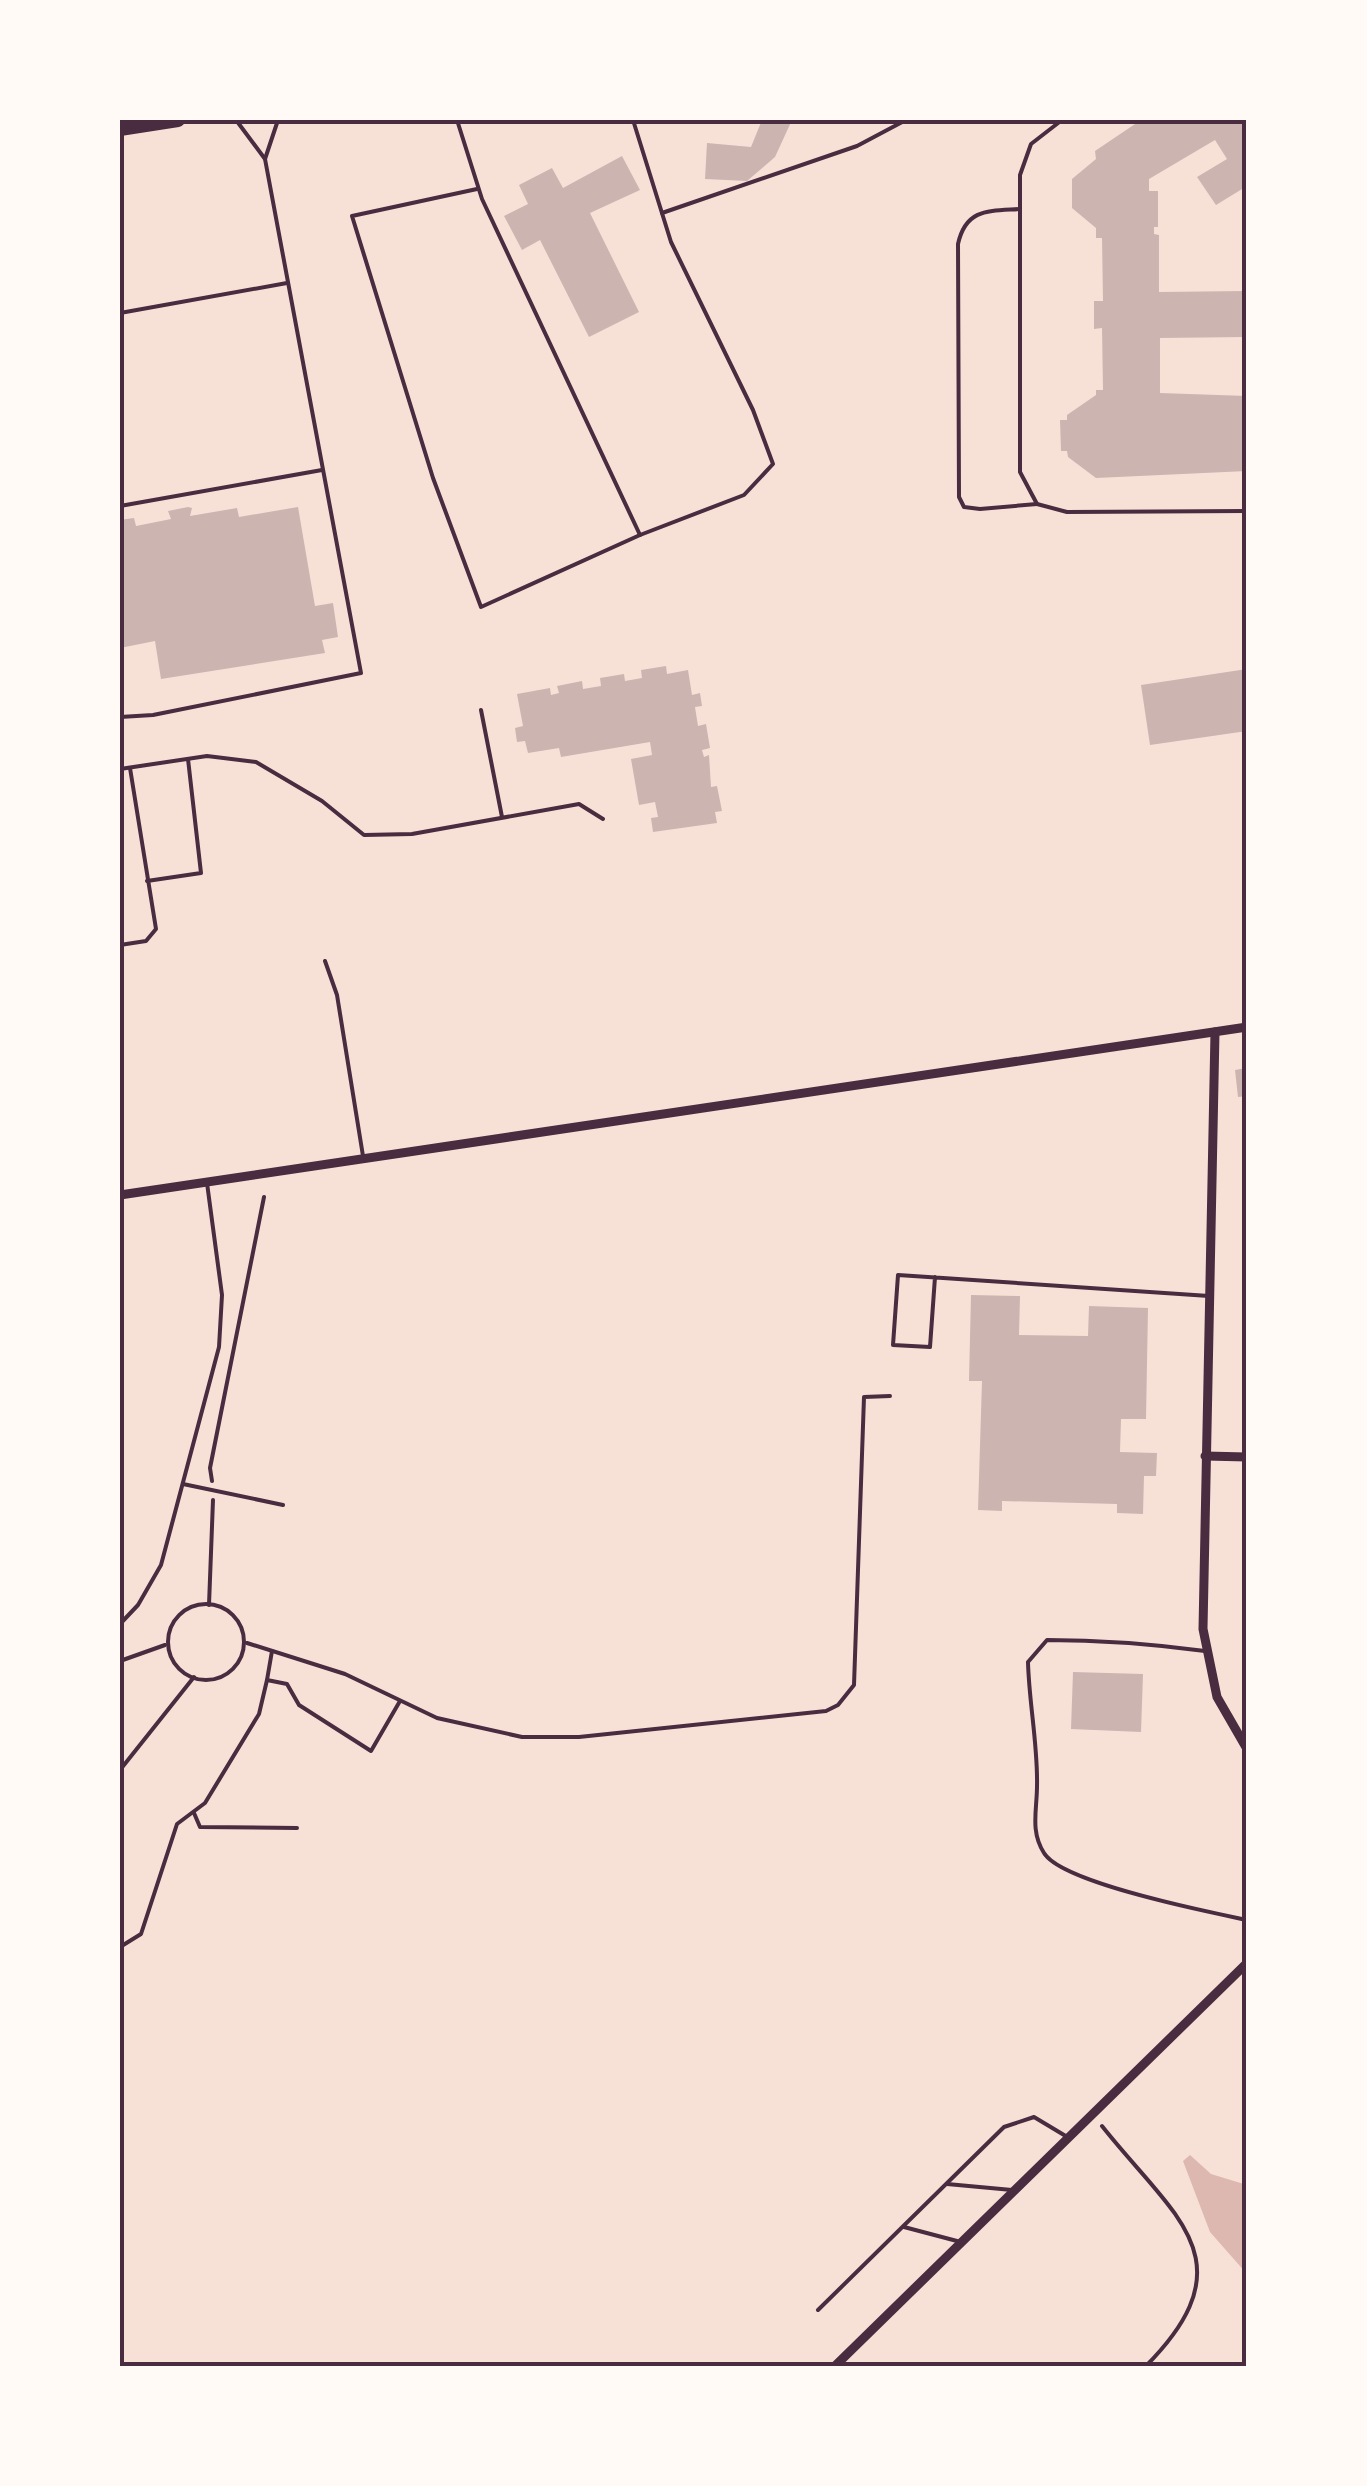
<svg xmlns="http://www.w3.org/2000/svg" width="1367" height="2486" font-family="'Space Grotesk',sans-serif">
<rect width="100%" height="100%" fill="#f7e1d7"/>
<path fill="#dcb8b0" d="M 1190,2155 L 1211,2174 L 1247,2185 L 1247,2274 L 1210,2232 L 1183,2161 Z"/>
<g fill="#ccb4b1">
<path d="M 762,120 L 792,120 L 775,157 L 747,181 L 705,179 L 707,143 L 751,147 Z"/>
<path d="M 1141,120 L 1247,120 L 1247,186 L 1216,205 L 1197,177 L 1227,159 L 1215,140 L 1149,179 L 1149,191 L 1158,191 L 1158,227 L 1154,227 L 1154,234 L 1159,235 L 1159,292 L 1246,291 L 1246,337 L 1160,338 L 1160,393 L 1247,396 L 1247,471 L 1096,478 L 1068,457 L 1067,451 L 1061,451 L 1060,420 L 1067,420 L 1067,415 L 1096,395 L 1096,390 L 1103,390 L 1102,328 L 1094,329 L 1094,301 L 1103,301 L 1102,238 L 1096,238 L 1096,228 L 1072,208 L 1072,179 L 1096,159 L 1095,151 Z"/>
<path d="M 622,156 L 640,190 L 590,213 L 639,312 L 589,337 L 540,240 L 522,250 L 504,216 L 528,204 L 519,185 L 552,168 L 563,188 Z"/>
<path d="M 188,507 L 192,508 L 190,516 L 237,508 L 239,517 L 298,507 L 315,606 L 333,603 L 338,637 L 322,640 L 325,653 L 161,679 L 155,641 L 120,648 L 120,520 L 134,518 L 136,526 L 171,519 L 168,511 Z"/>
<path d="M 666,666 L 667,674 L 688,670 L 692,695 L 700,693 L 702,706 L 695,707 L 698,726 L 706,724 L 710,748 L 702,750 L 704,757 L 709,755 L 711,787 L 717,786 L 722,811 L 715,812 L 717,823 L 653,832 L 651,818 L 658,817 L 655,802 L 639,805 L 631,759 L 652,755 L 650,742 L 561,757 L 559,748 L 528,753 L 525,741 L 517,742 L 515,728 L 523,726 L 517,694 L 550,688 L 551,695 L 559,693 L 557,686 L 582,681 L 583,689 L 601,686 L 600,678 L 624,674 L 625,681 L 642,678 L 641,670 Z"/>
<path d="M 1247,669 L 1247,731 L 1150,745 L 1141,685 Z"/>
<path d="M 1246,1068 L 1247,1096 L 1238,1097 L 1235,1070 Z"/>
<path d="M 971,1295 L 1020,1296 L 1019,1335 L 1088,1336 L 1089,1306 L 1148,1308 L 1146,1419 L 1121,1419 L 1120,1452 L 1157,1453 L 1156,1476 L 1144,1476 L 1143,1514 L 1117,1513 L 1117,1504 L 1002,1501 L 1002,1511 L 978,1510 L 982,1381 L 969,1381 Z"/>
<path d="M 1073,1672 L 1143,1674 L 1141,1732 L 1071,1729 Z"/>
</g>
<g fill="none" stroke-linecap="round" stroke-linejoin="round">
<g stroke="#4a2c40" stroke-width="4">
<path d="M 212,1481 L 210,1468 L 264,1197"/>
<circle cx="206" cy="1642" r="38"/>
<path d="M 209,1605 L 213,1500"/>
<path d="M 247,1643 L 345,1674 L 437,1718 L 522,1737 L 579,1737 L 826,1711 L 838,1705 L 854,1685 L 864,1397 L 890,1396"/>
<path d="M 272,1651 L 267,1680 L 287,1684 L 299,1705 L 371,1751 L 400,1701"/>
<path d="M 120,1661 L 165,1645"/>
<path d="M 120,1770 L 194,1677"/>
<path d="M 194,1813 L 200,1827 L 297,1828"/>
<path d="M 120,1947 L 141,1934 L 177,1824 L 205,1803 L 259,1714 L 267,1680"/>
<path d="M 1102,2126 C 1173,2216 1251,2260 1146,2366"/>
</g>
<g stroke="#4a2c40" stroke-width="4">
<path d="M 457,120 L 482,199 L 640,535 L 744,495 L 773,464 L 753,410 L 671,242 L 633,120"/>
<path d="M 1062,120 L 1031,144 L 1020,175 L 1020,472 L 1037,504 L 1067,512 L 1247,511"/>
<path d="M 265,159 L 278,120"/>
<path d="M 477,189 L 352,216 L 433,478 L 481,607 L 640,535"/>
<path d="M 1020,209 C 989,211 966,208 958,244 L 959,497 L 964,507 L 980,509 L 1037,504"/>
<path d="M 662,213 L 857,146 L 906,120"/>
<path d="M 120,313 L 287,283"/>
<path d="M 120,506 L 322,470"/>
<path d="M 481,710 L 502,817"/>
<path d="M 120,717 L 153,715 L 361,673 L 265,159 L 236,120"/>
<path d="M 120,769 L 207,756 L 256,762 L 322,801 L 364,835 L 412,834 L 579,804 L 603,819"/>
<path d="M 147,881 L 201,873 L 188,759"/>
<path d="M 1246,881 L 1247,884"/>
<path d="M 120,945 L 146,941 L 156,929 L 130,768"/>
<path d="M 325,961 L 337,995 L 363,1156"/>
<path d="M 935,1277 L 930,1347 L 893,1345 L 898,1275 L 1209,1296"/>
<path d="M 183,1484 L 283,1505"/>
<path d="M 120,1624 L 138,1605 L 161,1565 L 219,1347 L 222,1295 L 207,1183"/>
<path d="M 1205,1651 C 1152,1644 1100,1640 1047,1640 L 1028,1662 C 1029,1703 1038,1745 1037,1786 C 1037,1810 1030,1831 1044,1853 C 1062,1883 1209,1912 1247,1920"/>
<path d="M 947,2184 L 1012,2190"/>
<path d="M 904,2227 L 957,2241"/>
<path d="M 818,2310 L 1004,2127 L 1034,2117 L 1069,2138"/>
</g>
<g stroke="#4a2c40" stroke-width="9">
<path d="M 1215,1032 L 1203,1629 L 1217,1697 L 1247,1749"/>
<path d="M 120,1195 L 1247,1027"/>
<path d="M 1205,1456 L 1247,1457"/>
<path d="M 835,2366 L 1247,1963"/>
</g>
<path stroke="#4a2c40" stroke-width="14" d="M 120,129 L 178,120"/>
</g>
<rect width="1367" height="2486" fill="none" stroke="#fffaf5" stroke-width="245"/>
<rect x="122" y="122" width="1122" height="2242" fill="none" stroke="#4a2c40" stroke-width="4"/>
</svg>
